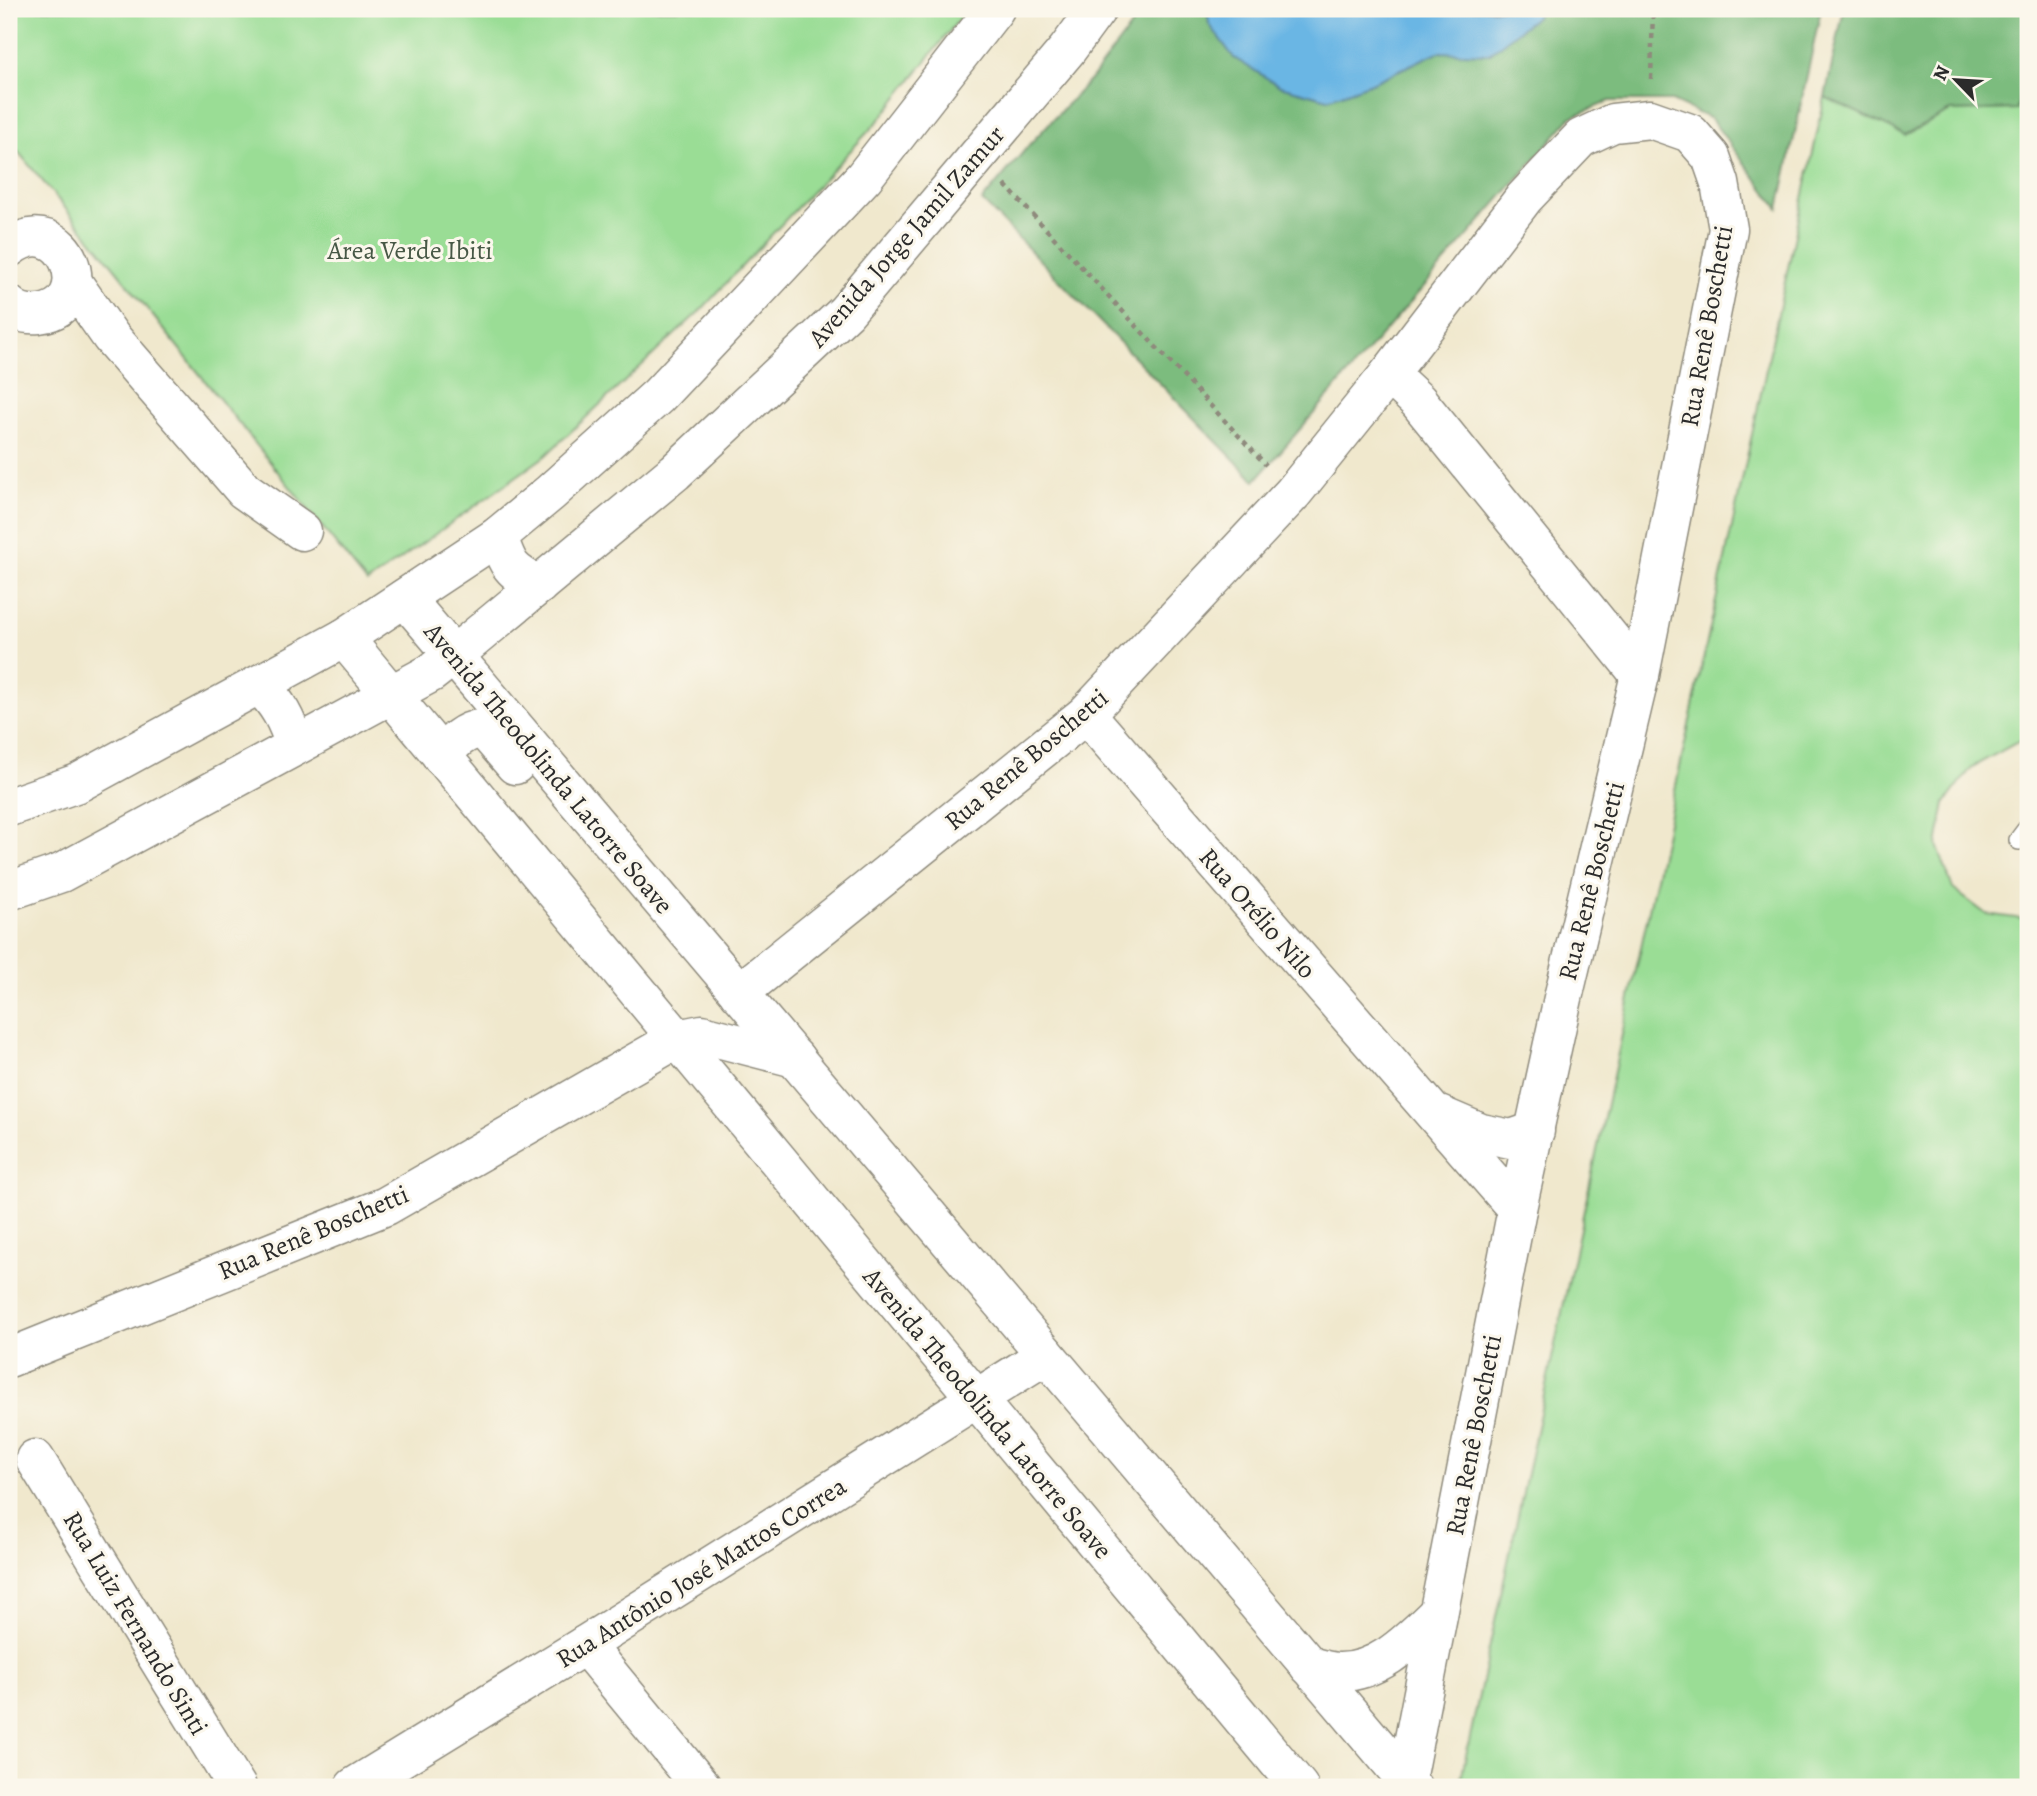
<svg xmlns="http://www.w3.org/2000/svg" width="2037" height="1796" font-family="Alegreya,serif">
<rect width="100%" height="100%" fill="#fbf7ec"/>
<filter id="ink" filterUnits="userSpaceOnUse"><feTurbulence type="fractalNoise" baseFrequency=".0143" numOctaves="2"/><feDisplacementMap in="SourceGraphic" scale="14" xChannelSelector="R" yChannelSelector="G"/><feConvolveMatrix kernelMatrix="1 2 1 2 8 2 1 2 1" color-interpolation-filters="sRGB"/></filter>
<filter id="wash" filterUnits="userSpaceOnUse"><feTurbulence type="fractalNoise" baseFrequency=".00686" numOctaves="4" result="noise"/><feDisplacementMap in="SourceGraphic" scale="28" xChannelSelector="R" yChannelSelector="G"/><feGaussianBlur stdDeviation="1.57" result="paint"/><feColorMatrix in="noise" values="0 0 0 0 0 0 0 0 0 0 0 0 0 0 0 0 0 1.4 0 .05"/><feComposite in="paint" operator="in"/></filter>
<g filter="url(#wash)">
<rect width="100%" height="100%" fill="#f0e8cd"/>
<g fill="#9add95" stroke="#628460" stroke-width="2">
<path d="M 9,9 L 967,9 L 880,119 L 703,308 L 545,456 L 367,583 L 101,251 L 9,141 Z"/>
<path d="M 2028,58 L 2028,733 L 2025,738 L 1972,767 L 1945,803 L 1937,845 L 1953,889 L 1986,914 L 2023,919 L 2028,918 L 2028,1787 L 1463,1787 L 1460,1783 L 1825,97 L 1905,135 L 1950,111 L 2017,109 Z"/>
</g>
<g fill="#7bbc7e" stroke="#537454" stroke-width="2">
<path d="M 1144,9 L 1821,9 L 1779,209 L 1711,119 L 1672,101 L 1610,101 L 1571,117 L 1255,481 L 982,201 L 1029,145 L 1090,80 Z"/>
<path d="M 1844,9 L 2028,9 L 2028,58 L 2017,109 L 1950,111 L 1905,135 L 1825,97 Z"/>
</g>
<path fill="#6bb6e4" stroke="#4b7088" stroke-width="2" d="M 1207,9 L 1537,9 L 1537,16 L 1489,54 L 1438,52 L 1374,82 L 1328,99 L 1280,86 L 1234,58 L 1209,24 Z"/>
</g>
<g filter="url(#ink)">
<g fill="none" stroke-linecap="round" stroke-linejoin="round">
<g stroke="#8e8a7c" stroke-width="22">
<path id="lane" d="M 2019,840 L 2028,828"/>
</g>
<g stroke="#8e8a7c" stroke-width="41">
<g id="street">
<path d="M 9,248 C 65,205 103,306 39,314 C 28,315 17,313 9,305"/>
<path d="M 73,283 L 111,337 L 244,490 L 302,531"/>
<path d="M 1389,374 L 1418,401 L 1640,675"/>
<path d="M 498,536 C 508,566 510,571 539,585"/>
<path d="M 405,598 L 1412,1787"/>
<path d="M 344,638 L 1299,1787"/>
<path d="M 259,685 C 278,703 287,720 295,746"/>
<path d="M 1086,714 L 1517,1209"/>
<path d="M 442,757 C 453,741 464,731 483,728 L 515,765"/>
<path d="M 9,807 L 78,783 L 344,638 L 498,536 L 550,493 L 658,396 L 864,177 L 995,9"/>
<path d="M 9,891 L 61,873 L 431,673 L 454,655 L 675,472 L 846,312 L 1067,50 L 1097,9"/>
<path d="M 739,993 L 1086,714 L 1293,493 L 1389,374 L 1524,198 L 1581,138 L 1613,123 L 1650,119 L 1690,133 L 1711,157 L 1720,183 L 1728,229 L 1640,675 L 1563,998 L 1517,1209 L 1406,1780"/>
<path d="M 1439,1115 L 1481,1133 L 1511,1139 L 1535,1131"/>
<path d="M 9,1358 L 386,1206 L 677,1039 L 702,1034 L 795,1058"/>
<path d="M 35,1459 L 237,1787"/>
<path d="M 585,1645 L 702,1787"/>
<path d="M 1309,1666 C 1317,1668 1327,1671 1336,1672 C 1378,1674 1410,1640 1438,1613"/>
<path d="M 354,1787 L 585,1645 L 1046,1355"/>
</g>
</g>
<g stroke="#8e8a7c" stroke-width="4.5" stroke-dasharray="5 5" stroke-linecap="butt">
<path d="M 1651,79 L 1653,9"/>
<path d="M 1005,185 L 1266,465"/>
</g>
<use href="#lane" stroke="#fff" stroke-width="19"/>
<use href="#street" stroke="#fff" stroke-width="38"/>
</g>
</g>
<g text-anchor="middle" stroke-width="6" stroke-linejoin="round" paint-order="stroke">
<g font-size="26" fill="#2b2b2b" stroke="#fbf7ec">
<text transform="translate(906 236) rotate(-49)" y="9">Avenida Jorge Jamil Zamur</text>
<text transform="translate(1706 326) rotate(-80)" y="9">Rua Renê Boschetti</text>
<text transform="translate(1026 759) rotate(-40)" y="9">Rua Renê Boschetti</text>
<text transform="translate(549 768) rotate(50)" y="9">Avenida Theodolinda Latorre Soave</text>
<text transform="translate(1591 881) rotate(-76)" y="9">Rua Renê Boschetti</text>
<text transform="translate(1258 913) rotate(49)" y="9">Rua Orélio Nilo</text>
<text transform="translate(313 1232) rotate(-23)" y="9">Rua Renê Boschetti</text>
<text transform="translate(988 1413) rotate(50)" y="9">Avenida Theodolinda Latorre Soave</text>
<text transform="translate(1473 1435) rotate(-79)" y="9">Rua Renê Boschetti</text>
<text transform="translate(701 1572) rotate(-32)" y="9">Rua Antônio José Mattos Correa</text>
<text transform="translate(136 1623) rotate(59)" y="9">Rua Luiz Fernando Sinti</text>
</g>
<g font-size="26" fill="#475846" stroke="#fbf7ec">
<text x="410" y="259">Área Verde Ibiti</text>
</g>
</g>
<rect width="2037" height="1796" fill="none" stroke="#fbf7ec" stroke-width="35"/>
<g transform="translate(1956 80) rotate(295)" stroke="#fbf7ec" stroke-width="5" paint-order="stroke">
<path d="M0-5L12 26L0 18L-12 26Z" fill="#2b2b2b"/>
<text y="-10" font-size="19" font-weight="bold" text-anchor="middle" fill="#2b2b2b">N</text>
</g>
</svg>
